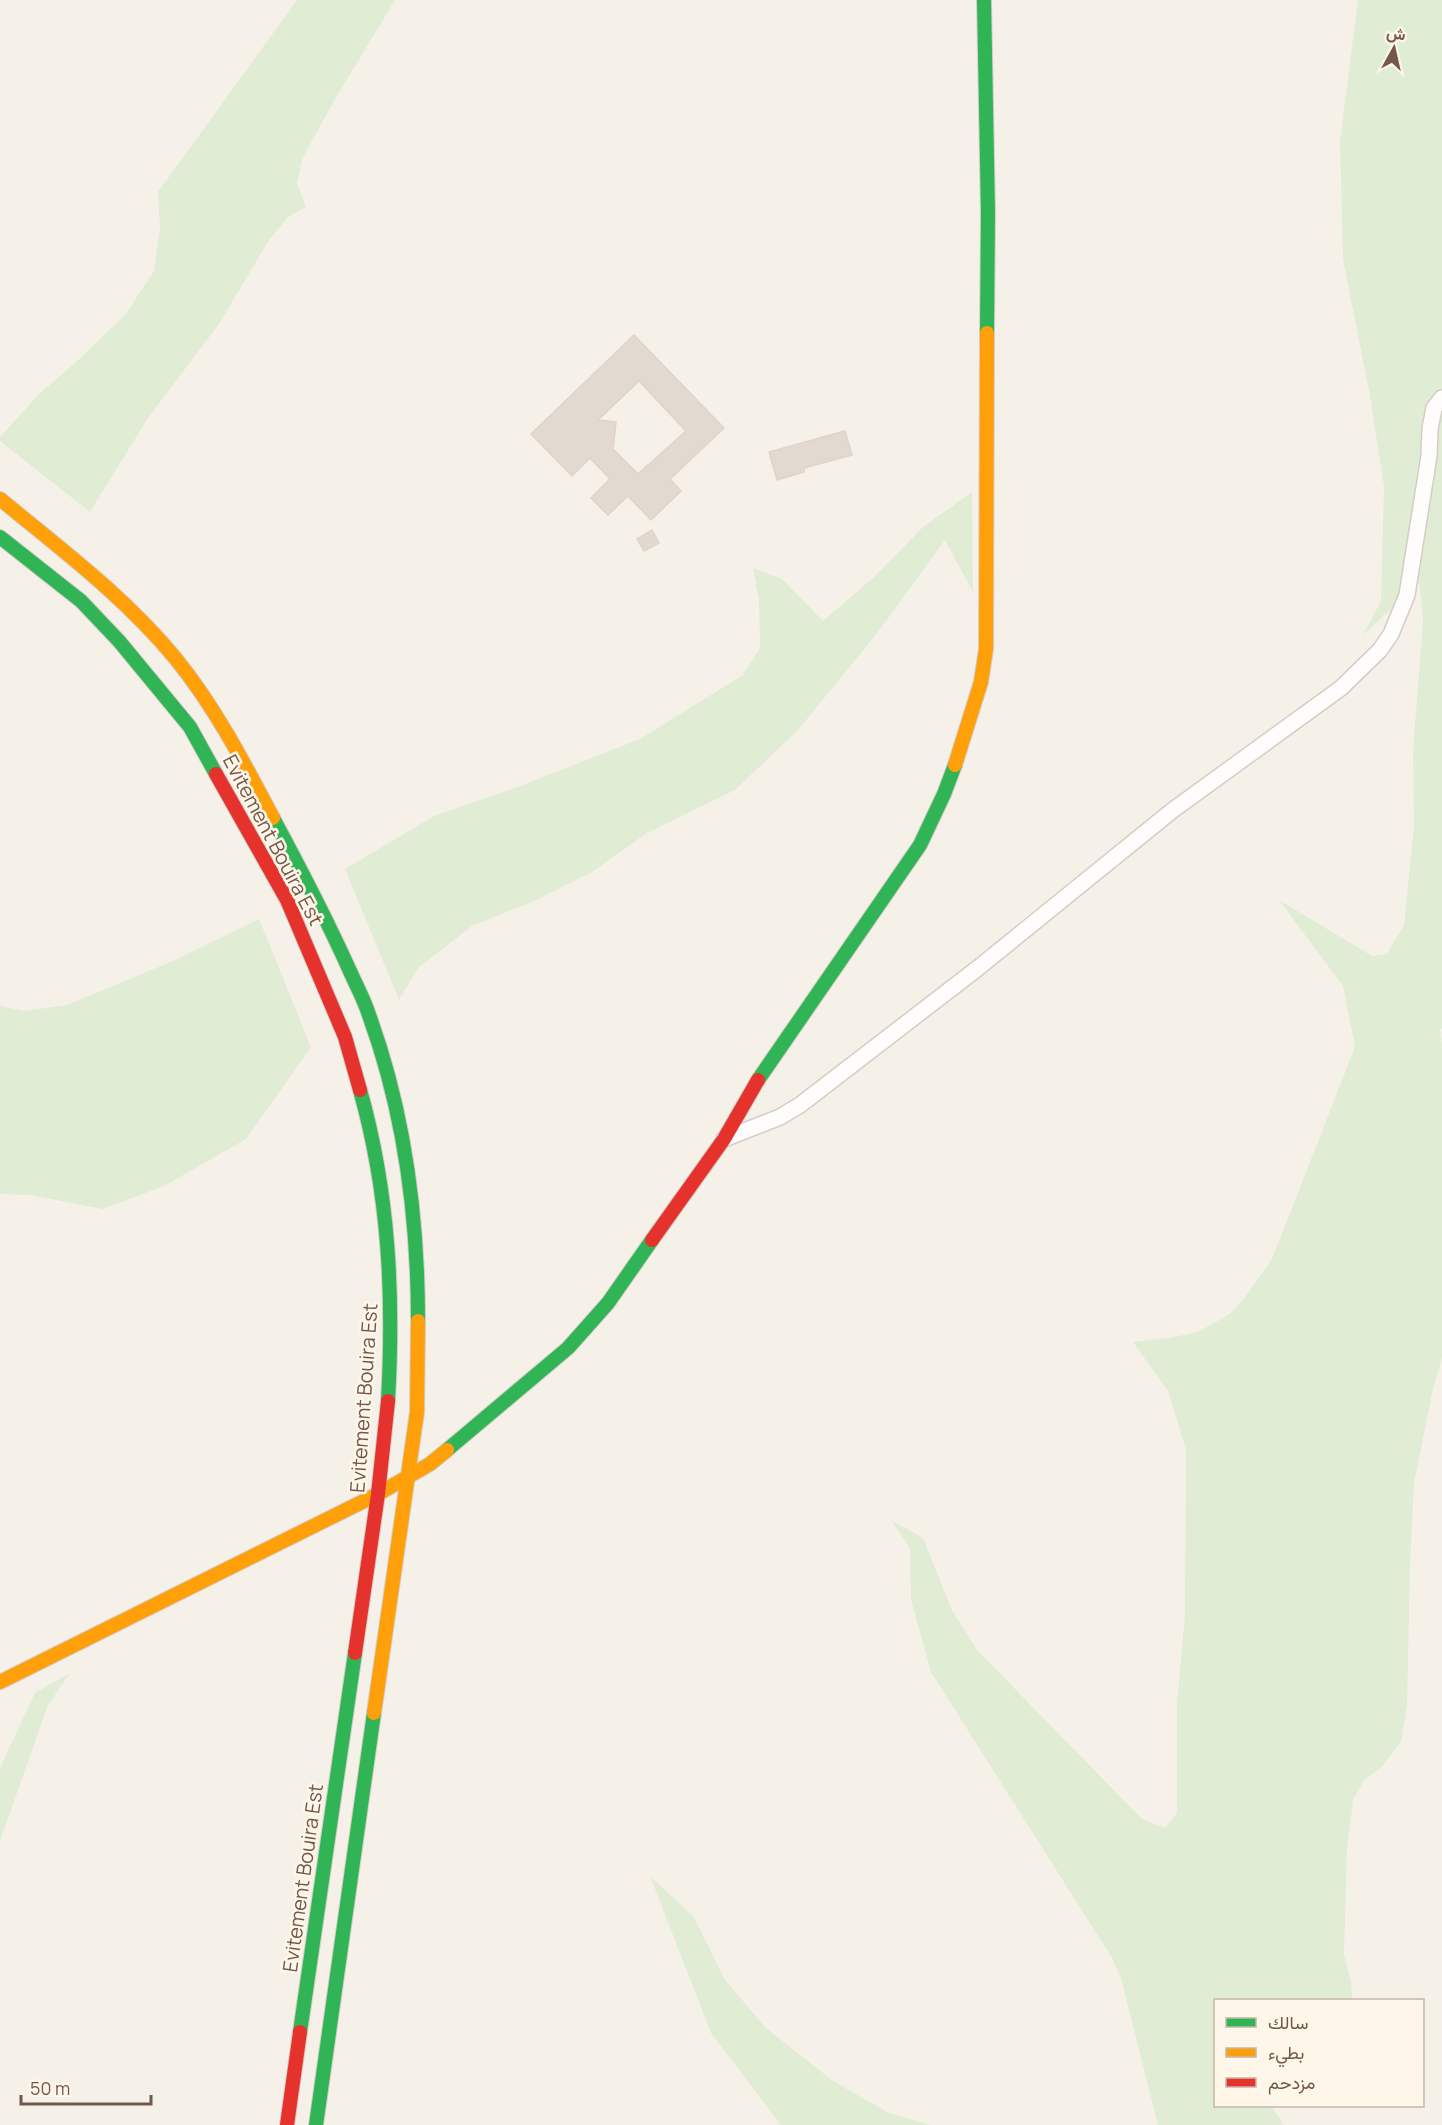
<svg xmlns="http://www.w3.org/2000/svg" width="1442" height="2125" font-family="Manrope,Vazirmatn,sans-serif">
<rect width="100%" height="100%" fill="#f5f1e9"/>
<g fill="#e1ecd4">
<path d="M 297,0 L 395,0 L 335,99 L 302,159 L 297,183 L 306,207 L 288,217 L 269,240 L 219,324 L 148,418 L 90,512 L 0,441 L 0,437 L 39,394 L 75,363 L 125,315 L 154,271 L 160,228 L 158,192 Z"/>
<path d="M 1358,0 L 1442,0 L 1442,1029 L 1440,1029 L 1442,1044 L 1442,1358 L 1433,1389 L 1414,1483 L 1410,1566 L 1407,1706 L 1401,1741 L 1382,1767 L 1364,1780 L 1353,1800 L 1347,1850 L 1344,1955 L 1351,1982 L 1352,2000 L 1216,2000 L 1216,2106 L 1271,2106 L 1284,2125 L 1158,2125 L 1121,1978 L 1112,1958 L 931,1672 L 911,1600 L 910,1548 L 891,1520 L 923,1538 L 952,1610 L 977,1650 L 1142,1819 L 1165,1828 L 1177,1813 L 1177,1704 L 1185,1615 L 1186,1450 L 1168,1391 L 1133,1342 L 1169,1338 L 1198,1332 L 1230,1314 L 1246,1296 L 1272,1259 L 1355,1047 L 1343,986 L 1279,900 L 1372,956 L 1387,954 L 1404,925 L 1414,826 L 1413,751 L 1423,621 L 1419,583 L 1363,635 L 1381,601 L 1384,487 L 1370,396 L 1343,259 L 1340,141 Z"/>
<path d="M 972,492 L 973,592 L 945,540 L 878,632 L 798,730 L 735,790 L 647,833 L 592,872 L 534,901 L 472,926 L 418,968 L 399,1000 L 345,869 L 434,816 L 520,786 L 640,739 L 743,675 L 760,648 L 759,600 L 753,568 L 782,579 L 823,621 L 874,577 L 923,527 Z"/>
<path d="M 259,919 L 311,1047 L 246,1139 L 164,1186 L 103,1209 L 30,1195 L 0,1194 L 0,1006 L 25,1011 L 67,1005 L 173,961 Z"/>
<path d="M 70,1673 L 48,1705 L 0,1841 L 0,1768 L 35,1693 Z"/>
<path d="M 650,1876 L 694,1917 L 725,1980 L 765,2027 L 833,2081 L 889,2113 L 931,2125 L 781,2125 L 711,2033 Z"/>
</g>
<g fill="#e2d9d0" stroke="#ded4cb" stroke-width="1.5" fill-rule="evenodd">
<path d="M 634,335 L 724,428 L 670,479 L 681,491 L 651,520 L 628,496 L 608,515 L 591,498 L 610,479 L 590,458 L 572,476 L 531,434 ZM 639,381 L 686,431 L 638,474 L 613,449 L 616,422 L 598,420 Z"/>
<path d="M 845,431 L 852,455 L 804,468 L 804,472 L 777,480 L 769,452 Z"/>
<path d="M 652,530 L 659,543 L 644,551 L 637,539 Z"/>
</g>
<g fill="none" stroke-linecap="round" stroke-linejoin="round">
<g stroke="#d4cdc6" stroke-width="18">
<path id="street" d="M 724,1139 L 780,1117 L 800,1105 L 978,968 L 1173,810 L 1341,688 L 1380,650 L 1391,634 L 1407,595 L 1429,456 L 1430,429 L 1434,408 L 1442,398"/>
</g>
<g stroke="#d4cdc6" stroke-width="16">
<g id="fast">
<path d="M 984,0 L 988,213 L 987,333"/>
<path d="M 0,537 L 81,601 L 119,641 L 190,727 L 216,774"/>
<path d="M 273,818 C 300,868 326,918 349,969 C 356,985 364,999 369,1015 C 404,1111 418,1219 418,1321"/>
<path d="M 758,1080 L 920,845 L 944,794 L 955,765"/>
<path d="M 360,1090 C 389,1193 394,1295 388,1401"/>
<path d="M 447,1450 L 568,1348 L 608,1303 L 652,1240"/>
<path d="M 300,2032 L 355,1653"/>
<path d="M 316,2125 L 374,1713"/>
</g>
</g>
<g stroke="#d4cdc6" stroke-width="16">
<g id="slow">
<path d="M 0,499 C 61,549 125,597 176,659 C 215,707 244,763 273,818"/>
<path d="M 955,765 L 981,682 L 986,649 L 987,333"/>
<path d="M 0,1682 L 378,1494 L 430,1464 L 447,1450"/>
<path d="M 374,1713 L 417,1412 L 418,1321"/>
</g>
</g>
<g stroke="#d4cdc6" stroke-width="16">
<g id="jam">
<path d="M 216,774 L 287,900 L 345,1037 L 360,1090"/>
<path d="M 652,1240 L 724,1139 L 758,1080"/>
<path d="M 355,1653 L 378,1494 L 388,1401"/>
<path d="M 287,2125 L 300,2032"/>
</g>
</g>
<use href="#street" stroke="#fefdfc" stroke-width="15"/>
<use href="#fast" stroke="#30b455" stroke-width="14"/>
<use href="#slow" stroke="#ff9f0a" stroke-width="14"/>
<use href="#jam" stroke="#e5322d" stroke-width="14"/>
</g>
<g text-anchor="middle" stroke-width="5" stroke-linejoin="round" paint-order="stroke">
<g font-size="20" fill="#72584a" stroke="#fef6e9">
<text transform="translate(273 840) rotate(62)" y="7">Evitement Bouira Est</text>
<text transform="translate(364 1398) rotate(-86)" y="7">Evitement Bouira Est</text>
<text transform="translate(303 1878) rotate(-82)" y="7">Evitement Bouira Est</text>
</g>
</g>
<rect x="1214" y="1999" width="210" height="108" fill="#fef6e9" stroke="#c6b7a9" stroke-width="1.5"/>
<rect x="1226" y="2018" width="30" height="9" fill="#30b455" stroke="#c6b7a9" stroke-width="1.5"/>
<text x="1268" y="2029" font-size="18" fill="#72584a">سالك</text>
<rect x="1226" y="2048" width="30" height="9" fill="#ff9f0a" stroke="#c6b7a9" stroke-width="1.5"/>
<text x="1268" y="2059" font-size="18" fill="#72584a">بطيء</text>
<rect x="1226" y="2078" width="30" height="9" fill="#e5322d" stroke="#c6b7a9" stroke-width="1.5"/>
<text x="1268" y="2089" font-size="18" fill="#72584a">مزدحم</text>
<g transform="translate(1394 48) rotate(8)" stroke="#fef6e9" stroke-width="4.5" paint-order="stroke">
<path d="M0-4.5L10 22L0 15L-10 22Z" fill="#72584a"/>
<text y="-9" font-size="16" font-weight="bold" text-anchor="middle" fill="#72584a">ش</text>
</g>
<path d="M21 2095v9h130v-9" fill="none" stroke="#72584a" stroke-width="3"/>
<text x="30" y="2095" font-size="18" fill="#72584a" stroke="#fef6e9" stroke-width="4.5" paint-order="stroke">50 m</text>
</svg>
